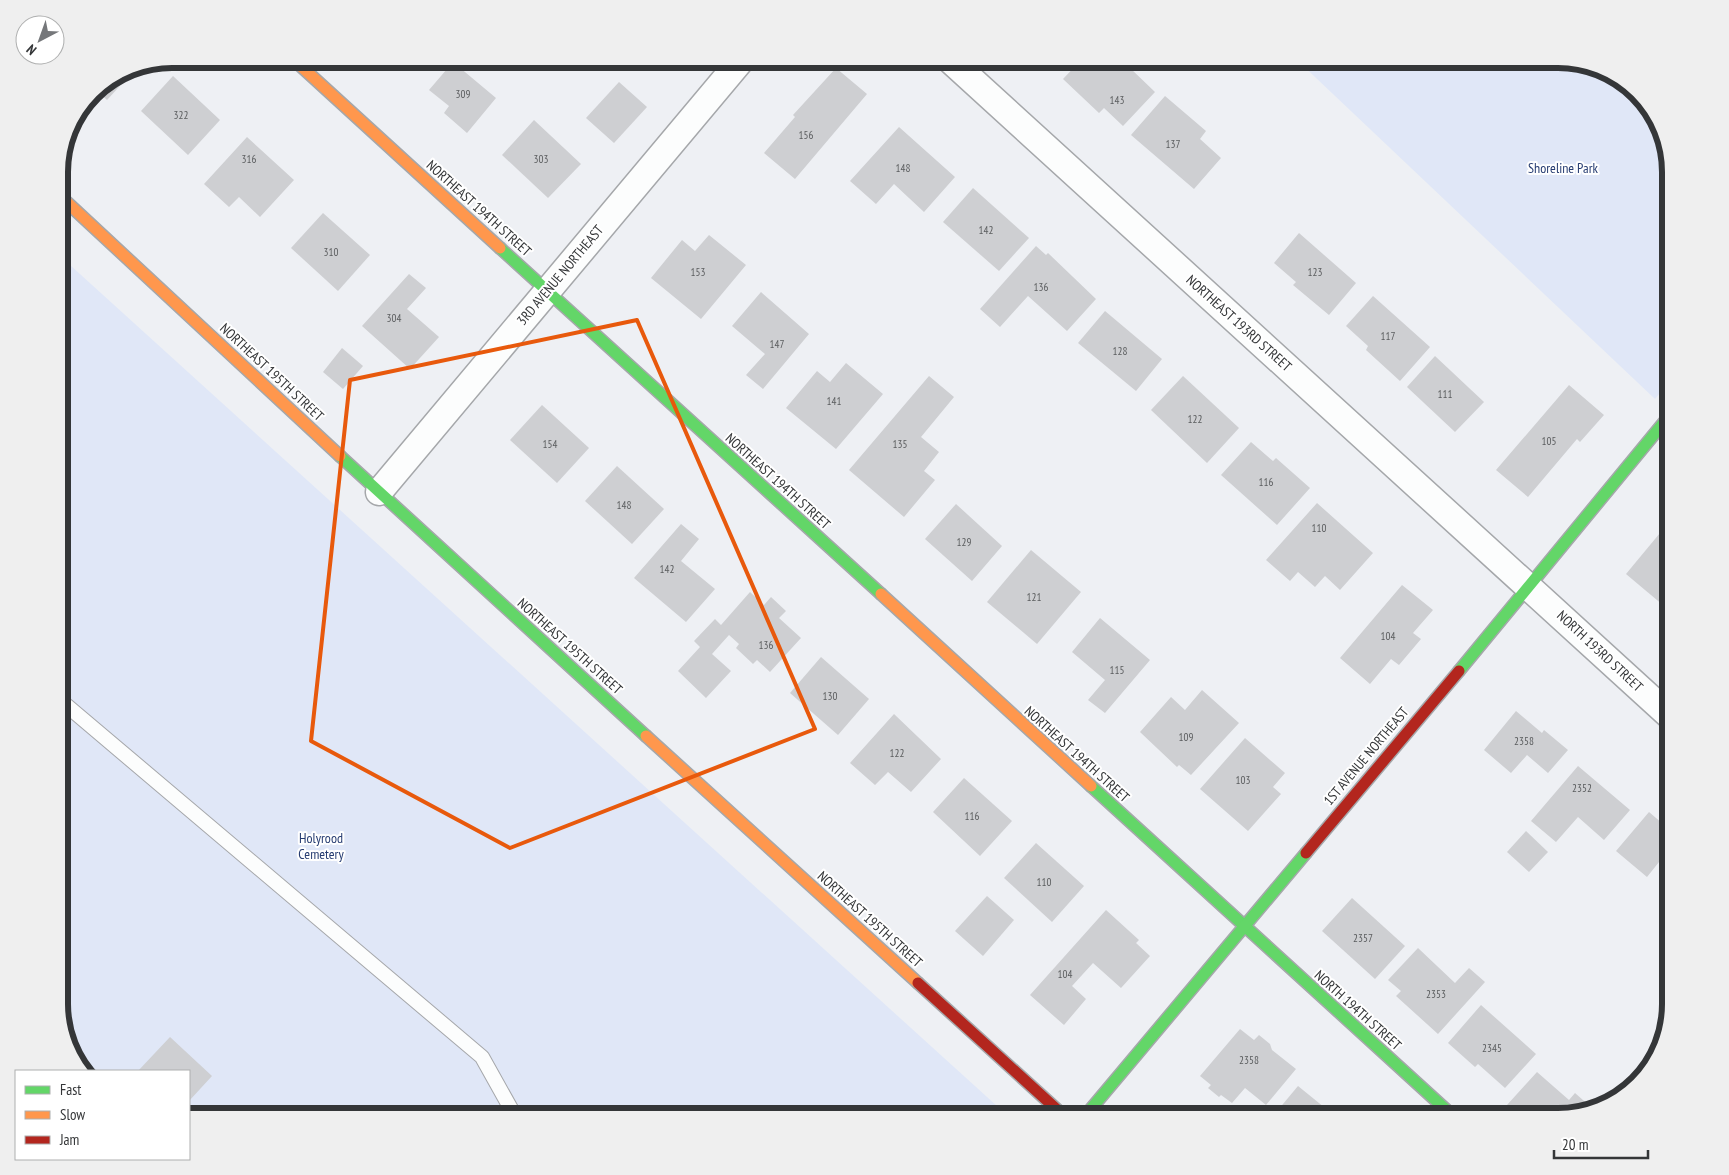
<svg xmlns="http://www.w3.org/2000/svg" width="1729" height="1175" font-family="'PT Sans Narrow',sans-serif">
<rect width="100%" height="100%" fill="#eef0f4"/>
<g fill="#e0e7f7">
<path d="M 1296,59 L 1557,59 L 1620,78 L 1655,115 L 1670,171 L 1670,381 L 1655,399 Z"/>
<path d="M 59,255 L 1008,1116 L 189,1116 L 189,1071 L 85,1071 L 74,1060 L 59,1011 Z"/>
</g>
<g fill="#cecfd2">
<path d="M 1082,59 L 1139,59 L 1130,68 L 1155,92 L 1123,126 L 1104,108 L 1099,113 L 1063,79 Z"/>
<path d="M 453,62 L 496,98 L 467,133 L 444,113 L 449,106 L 429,90 Z"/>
<path d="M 139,65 L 107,100 L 95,89 L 129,67 Z"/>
<path d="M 836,68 L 867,94 L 795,179 L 764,153 L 795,117 L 793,115 Z"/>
<path d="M 173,76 L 220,120 L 188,155 L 141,111 Z"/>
<path d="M 619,82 L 647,107 L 614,143 L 586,118 Z"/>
<path d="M 1165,96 L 1206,131 L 1200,139 L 1221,158 L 1194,189 L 1131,135 Z"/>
<path d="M 534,120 L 581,164 L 548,198 L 502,155 Z"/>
<path d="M 899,127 L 955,177 L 924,212 L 894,184 L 876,204 L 850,181 Z"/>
<path d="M 247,137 L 294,180 L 260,217 L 239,197 L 229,207 L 204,184 Z"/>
<path d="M 973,188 L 1029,238 L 999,271 L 943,222 Z"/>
<path d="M 323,213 L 370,255 L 338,291 L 291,248 Z"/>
<path d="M 1299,233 L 1356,283 L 1329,315 L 1293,285 L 1296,282 L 1274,263 Z"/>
<path d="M 709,235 L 746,265 L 701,319 L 651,278 L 682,240 L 695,251 Z"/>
<path d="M 1036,246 L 1046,255 L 1048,253 L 1096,299 L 1067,331 L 1028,296 L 1000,327 L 980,309 Z"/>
<path d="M 409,274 L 426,288 L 407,309 L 439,337 L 410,369 L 362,326 Z"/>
<path d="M 761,292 L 809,334 L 763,389 L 746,375 L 765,354 L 732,326 Z"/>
<path d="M 1373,296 L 1430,347 L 1400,381 L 1366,350 L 1368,346 L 1346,326 Z"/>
<path d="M 1105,311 L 1162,359 L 1136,391 L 1078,343 Z"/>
<path d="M 342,348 L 363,366 L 343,389 L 323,372 Z"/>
<path d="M 1435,356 L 1484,402 L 1455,432 L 1407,387 Z"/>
<path d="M 846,363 L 883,394 L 836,449 L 786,408 L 817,371 L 830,382 Z"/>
<path d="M 929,376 L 954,397 L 921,437 L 939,452 L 924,471 L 935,480 L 904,517 L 849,470 Z"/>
<path d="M 1183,376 L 1239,428 L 1207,463 L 1151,410 Z"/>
<path d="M 1569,385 L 1604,415 L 1580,442 L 1577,439 L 1528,497 L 1496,470 Z"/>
<path d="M 542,405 L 589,448 L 557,483 L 510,440 Z"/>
<path d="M 1251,442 L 1273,461 L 1276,458 L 1310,488 L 1277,525 L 1221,475 Z"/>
<path d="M 617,466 L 664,509 L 632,544 L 585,501 Z"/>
<path d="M 1317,503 L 1373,553 L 1340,590 L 1325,576 L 1315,587 L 1298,572 L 1290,581 L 1266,560 Z"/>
<path d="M 956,504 L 1002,546 L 972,581 L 925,539 Z"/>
<path d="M 681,524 L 699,539 L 681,561 L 715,589 L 686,622 L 634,578 Z"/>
<path d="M 1660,533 L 1670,541 L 1670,611 L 1626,574 Z"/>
<path d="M 1031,550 L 1081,592 L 1037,644 L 987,602 Z"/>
<path d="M 1402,585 L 1433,610 L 1413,633 L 1421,639 L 1399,665 L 1391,659 L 1370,684 L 1340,658 Z"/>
<path d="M 750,592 L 764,605 L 771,597 L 786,611 L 779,618 L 801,638 L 770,672 L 757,660 L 753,664 L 736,648 L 739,644 L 729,635 L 712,654 L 731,671 L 706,698 L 678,671 L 700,647 L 694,641 L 715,619 L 721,625 Z"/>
<path d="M 1100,618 L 1150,660 L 1105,713 L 1088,700 L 1105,680 L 1072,652 Z"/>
<path d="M 821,657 L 869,699 L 838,735 L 790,693 Z"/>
<path d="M 1202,690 L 1239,723 L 1191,775 L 1179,765 L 1177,767 L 1140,732 L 1171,697 L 1185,710 Z"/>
<path d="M 1516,711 L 1542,733 L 1544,730 L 1568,750 L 1548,773 L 1527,755 L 1511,773 L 1484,750 Z"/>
<path d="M 894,714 L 941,759 L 911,792 L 888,772 L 875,785 L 850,763 Z"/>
<path d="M 1245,738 L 1285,773 L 1273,787 L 1281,794 L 1248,831 L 1200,789 Z"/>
<path d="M 1578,766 L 1630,810 L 1604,840 L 1578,817 L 1556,842 L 1531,821 Z"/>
<path d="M 964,778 L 1012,821 L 980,856 L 933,812 Z"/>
<path d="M 1649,812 L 1670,830 L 1670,871 L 1659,862 L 1647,877 L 1616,851 Z"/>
<path d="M 1526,831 L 1548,852 L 1529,872 L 1507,852 Z"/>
<path d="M 1036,843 L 1084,886 L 1052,922 L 1004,878 Z"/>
<path d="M 987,896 L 1014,920 L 983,956 L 955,931 Z"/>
<path d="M 1352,898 L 1405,946 L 1375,979 L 1322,931 Z"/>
<path d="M 1106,910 L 1139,940 L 1136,943 L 1150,956 L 1121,988 L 1093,963 L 1072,986 L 1086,999 L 1064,1025 L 1030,995 Z"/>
<path d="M 1418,948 L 1455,983 L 1469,968 L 1485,982 L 1438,1034 L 1396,996 L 1401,991 L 1388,980 Z"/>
<path d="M 1481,1005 L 1536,1054 L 1505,1088 L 1478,1064 L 1475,1067 L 1448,1043 Z"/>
<path d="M 1240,1029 L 1254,1040 L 1259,1035 L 1270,1044 L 1272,1050 L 1296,1069 L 1266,1105 L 1245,1088 L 1232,1103 L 1221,1095 L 1219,1097 L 1208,1088 L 1211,1085 L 1200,1076 Z"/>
<path d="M 170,1037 L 212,1076 L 189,1101 L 189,1071 L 138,1071 Z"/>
<path d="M 1537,1072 L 1569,1100 L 1575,1093 L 1592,1108 L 1558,1116 L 1520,1116 L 1507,1105 Z"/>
<path d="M 1298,1086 L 1335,1116 L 1273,1116 Z"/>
</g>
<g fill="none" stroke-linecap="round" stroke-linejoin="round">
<g stroke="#a5a7aa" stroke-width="16">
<path id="lane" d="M 59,699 L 482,1057 L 515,1116"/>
</g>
<g stroke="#a5a7aa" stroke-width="29">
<g id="street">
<path d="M 949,59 L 1670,716"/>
<path d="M 379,492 L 742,59"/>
</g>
</g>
<g stroke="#a5a7aa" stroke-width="14">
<g id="fast">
<path d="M 500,248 L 881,594"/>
<path d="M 340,456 L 646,736"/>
<path d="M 1459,671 L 1670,415"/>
<path d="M 1091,786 L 1453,1116"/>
<path d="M 1085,1116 L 1306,853"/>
</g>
</g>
<g stroke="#a5a7aa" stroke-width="14">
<g id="slow">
<path d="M 293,59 L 500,248"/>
<path d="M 59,195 L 340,456"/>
<path d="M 881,594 L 1091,786"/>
<path d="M 646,736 L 918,983"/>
</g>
</g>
<g stroke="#a5a7aa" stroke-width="14">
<g id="jam">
<path d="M 1306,853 L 1459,671"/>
<path d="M 918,983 L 1064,1116"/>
</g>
</g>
<use href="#lane" stroke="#fcfdfd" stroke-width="14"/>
<use href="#street" stroke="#fcfdfd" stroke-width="26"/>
<use href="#fast" stroke="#63d668" stroke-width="11"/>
<use href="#slow" stroke="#ff974d" stroke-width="11"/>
<use href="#jam" stroke="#b3261e" stroke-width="11"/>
</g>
<path fill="none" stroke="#e8590c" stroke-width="4" stroke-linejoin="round" d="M 637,320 L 815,729 L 510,848 L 311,741 L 350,380 Z"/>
<g text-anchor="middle" stroke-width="4" stroke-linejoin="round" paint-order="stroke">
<g font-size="11" fill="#5a5c5e">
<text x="463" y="98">309</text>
<text x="1117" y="104">143</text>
<text x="181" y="119">322</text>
<text x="806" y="139">156</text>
<text x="1173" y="148">137</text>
<text x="249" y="163">316</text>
<text x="541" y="163">303</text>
<text x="903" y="172">148</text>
<text x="986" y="234">142</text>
<text x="331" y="256">310</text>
<text x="698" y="276">153</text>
<text x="1315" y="276">123</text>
<text x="1041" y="291">136</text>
<text x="394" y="322">304</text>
<text x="1388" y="340">117</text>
<text x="777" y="348">147</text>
<text x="1120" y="355">128</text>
<text x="1445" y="398">111</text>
<text x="834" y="405">141</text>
<text x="1195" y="423">122</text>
<text x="1549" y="445">105</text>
<text x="550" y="448">154</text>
<text x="900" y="448">135</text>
<text x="1266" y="486">116</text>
<text x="624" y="509">148</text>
<text x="1319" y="532">110</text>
<text x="964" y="546">129</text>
<text x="667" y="573">142</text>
<text x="1034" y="601">121</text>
<text x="1388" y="640">104</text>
<text x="766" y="649">136</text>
<text x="1117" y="674">115</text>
<text x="830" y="700">130</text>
<text x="1186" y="741">109</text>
<text x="1524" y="745">2358</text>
<text x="897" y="757">122</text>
<text x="1243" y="784">103</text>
<text x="1582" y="792">2352</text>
<text x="972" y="820">116</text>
<text x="1044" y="886">110</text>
<text x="1363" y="942">2357</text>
<text x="1065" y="978">104</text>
<text x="1436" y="998">2353</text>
<text x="1492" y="1052">2345</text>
<text x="1249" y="1064">2358</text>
</g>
<g font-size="14" fill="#263c71" stroke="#fff">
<text x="1563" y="173">Shoreline Park</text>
<text x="321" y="843">Holyrood<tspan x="321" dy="16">Cemetery</tspan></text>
</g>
<g font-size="14" fill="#343638" stroke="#fff">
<text transform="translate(479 208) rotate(42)" y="5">NORTHEAST 194TH STREET</text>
<text transform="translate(560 275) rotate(-50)" y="5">3RD AVENUE NORTHEAST</text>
<text transform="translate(1239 323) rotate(42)" y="5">NORTHEAST 193RD STREET</text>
<text transform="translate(272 372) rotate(43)" y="5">NORTHEAST 195TH STREET</text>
<text transform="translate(778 481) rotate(42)" y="5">NORTHEAST 194TH STREET</text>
<text transform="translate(570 646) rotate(42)" y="5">NORTHEAST 195TH STREET</text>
<text transform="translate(1600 651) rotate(43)" y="5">NORTH 193RD STREET</text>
<text transform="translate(1077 754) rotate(42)" y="5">NORTHEAST 194TH STREET</text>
<text transform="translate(1366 756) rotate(-50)" y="5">1ST AVENUE NORTHEAST</text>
<text transform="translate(870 919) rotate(42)" y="5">NORTHEAST 195TH STREET</text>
<text transform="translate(1358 1010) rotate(42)" y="5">NORTH 194TH STREET</text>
</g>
</g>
<path d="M0 0H1729V1175H0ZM172 68H1558A104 104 0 0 1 1662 172V1004A104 104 0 0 1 1558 1108H172A104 104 0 0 1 68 1004V172A104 104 0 0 1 172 68Z" fill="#efefef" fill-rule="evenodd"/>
<path fill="none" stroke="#343638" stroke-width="6" d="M172 68H1558A104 104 0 0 1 1662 172V1004A104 104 0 0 1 1558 1108H172A104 104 0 0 1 68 1004V172A104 104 0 0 1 172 68Z"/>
<rect x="15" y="1070" width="175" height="90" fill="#ffffff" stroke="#aeafaf"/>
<rect x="25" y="1086" width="25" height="8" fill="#63d668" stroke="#aeafaf"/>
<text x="60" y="1095" font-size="15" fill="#343638">Fast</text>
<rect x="25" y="1111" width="25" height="8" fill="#ff974d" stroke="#aeafaf"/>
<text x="60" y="1120" font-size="15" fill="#343638">Slow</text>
<rect x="25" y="1136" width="25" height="8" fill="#b3261e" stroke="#aeafaf"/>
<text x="60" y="1145" font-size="15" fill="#343638">Jam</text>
<g transform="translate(40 40) rotate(221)"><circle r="24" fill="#ffffff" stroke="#aeafaf"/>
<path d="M0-4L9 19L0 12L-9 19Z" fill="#75777a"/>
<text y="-8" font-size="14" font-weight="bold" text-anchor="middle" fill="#343638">N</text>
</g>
<path d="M1554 1150v8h94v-8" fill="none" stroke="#343638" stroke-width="2.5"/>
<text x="1562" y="1150" font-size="15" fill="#343638" stroke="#ffffff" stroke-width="4" paint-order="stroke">20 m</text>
</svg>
